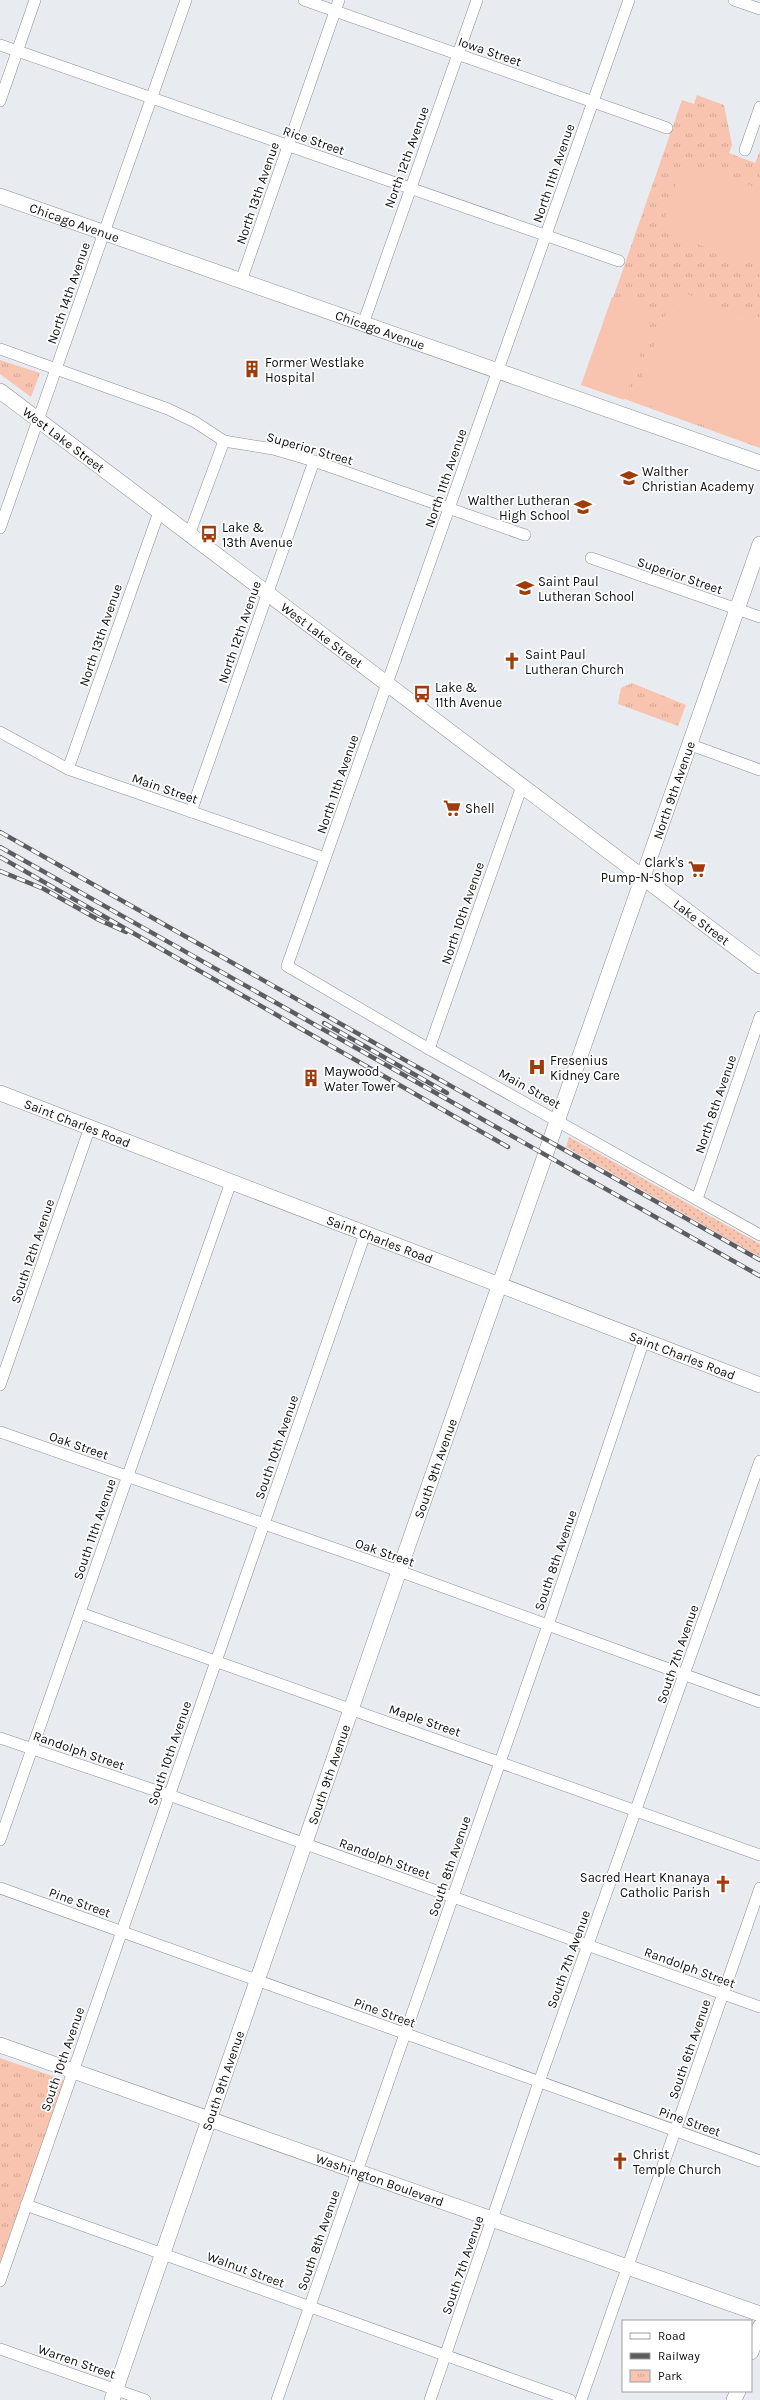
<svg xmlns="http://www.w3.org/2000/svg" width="760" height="2400" font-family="Karla,sans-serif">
<defs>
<pattern id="grass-dots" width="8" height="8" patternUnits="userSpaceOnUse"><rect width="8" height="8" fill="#f8c4b0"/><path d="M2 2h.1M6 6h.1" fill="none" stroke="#d3a796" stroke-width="1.8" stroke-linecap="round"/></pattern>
<pattern id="park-tufts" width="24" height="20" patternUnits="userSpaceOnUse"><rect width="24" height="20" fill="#f8c4b0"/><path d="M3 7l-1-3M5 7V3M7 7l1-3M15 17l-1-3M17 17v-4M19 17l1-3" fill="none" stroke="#d3a796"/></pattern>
</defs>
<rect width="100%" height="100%" fill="#e8ecf1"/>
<path fill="url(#grass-dots)" d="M 569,1137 L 760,1244 L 760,1257 L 566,1147 Z"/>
<g fill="url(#park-tufts)">
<path d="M 697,95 L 724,105 L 732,145 L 729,153 L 755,163 L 760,151 L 760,448 L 583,384 L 682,100 L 694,104 Z"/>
<path d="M 0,360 L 40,373 L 31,397 L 0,374 Z"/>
<path d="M 632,683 L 686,705 L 678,726 L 618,704 L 621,688 Z"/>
<path d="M 0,2058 L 64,2080 L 0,2263 Z"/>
</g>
<g fill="#f8c4b0">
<path d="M 684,162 L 760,189 L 760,266 L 660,231 Z"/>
<path d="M 684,293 L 760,322 L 760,443 L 755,444 L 634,400 L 666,314 L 672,312 L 676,296 Z"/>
<path d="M 612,297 L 655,312 L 624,400 L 581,385 Z"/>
</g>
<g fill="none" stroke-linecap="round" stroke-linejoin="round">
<g stroke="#8c9094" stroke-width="12">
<g id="street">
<path d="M 304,0 L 667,128"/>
<path d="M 629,0 L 287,966 L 429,1049 L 760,1235"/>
<path d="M 734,0 L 760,9"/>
<path d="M 0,45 L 619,261"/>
<path d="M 0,101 L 35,0"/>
<path d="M 745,150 L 760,107"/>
<path d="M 241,281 L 339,0"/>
<path d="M 363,324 L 477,0"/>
<path d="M 0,349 L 168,409 L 195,422 L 224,441 L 273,449 L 314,461 L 525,535"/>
<path d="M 0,528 L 186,0"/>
<path d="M 189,535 L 224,441"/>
<path d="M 591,558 L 760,617"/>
<path d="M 0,732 L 68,769 L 325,858"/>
<path d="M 691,745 L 760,770"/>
<path d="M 68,769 L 159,512"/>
<path d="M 191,812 L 314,461"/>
<path d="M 429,1049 L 522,786"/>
<path d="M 697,1199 L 760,1017"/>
<path d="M 0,1385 L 90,1127"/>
<path d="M 0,1432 L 399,1571 L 760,1702"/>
<path d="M 80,1613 L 760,1855"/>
<path d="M 0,1738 L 169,1795 L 760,2007"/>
<path d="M 0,1840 L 231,1182"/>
<path d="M 0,1888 L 760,2161"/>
<path d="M 26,2205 L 570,2400"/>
<path d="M 0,2281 L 365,1234"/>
<path d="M 0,2349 L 145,2400"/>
<path d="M 277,2400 L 548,1625 L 644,1340"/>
<path d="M 430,2400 L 539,2082 L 760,1461"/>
<path d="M 581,2400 L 760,1888"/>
</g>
</g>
<g stroke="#8c9094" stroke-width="16">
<g id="secondary">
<path id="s1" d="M 0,196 L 760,463"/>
<path id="s2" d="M 0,391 L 760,966"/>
<path id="s3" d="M 0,1093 L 760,1385"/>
<path id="s4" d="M 0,2045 L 760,2314"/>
<path d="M 751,2352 L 760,2327"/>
<path id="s5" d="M 112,2400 L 399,1571 L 760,544"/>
<path d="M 734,2400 L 738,2391"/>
</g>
</g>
<use href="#street" stroke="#fff" stroke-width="11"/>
<use href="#secondary" stroke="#fff" stroke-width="15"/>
<g stroke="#5b5d60" stroke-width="4.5">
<g id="rail">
<path d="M 0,832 L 760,1260"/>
<path d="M 0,847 L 760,1276"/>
<path d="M 0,857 L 508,1147"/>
<path d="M 0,871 L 44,889 L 99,920 L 126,932"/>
<path d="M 324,1023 L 447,1093"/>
</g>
</g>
<use href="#rail" stroke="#fff" stroke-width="3" stroke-dasharray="9" stroke-linecap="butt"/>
</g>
<defs>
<g id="building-bare" transform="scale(1.38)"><path d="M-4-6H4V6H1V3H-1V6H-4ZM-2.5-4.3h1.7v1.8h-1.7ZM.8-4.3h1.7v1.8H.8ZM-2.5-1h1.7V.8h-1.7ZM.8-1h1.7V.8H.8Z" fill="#a03c0a" stroke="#fff" stroke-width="2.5" paint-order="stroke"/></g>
<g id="school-bare" transform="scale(1.38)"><path d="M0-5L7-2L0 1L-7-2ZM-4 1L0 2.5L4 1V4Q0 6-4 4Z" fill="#a03c0a" stroke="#fff" stroke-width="2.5" paint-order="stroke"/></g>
<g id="bus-bare" transform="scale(1.38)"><path d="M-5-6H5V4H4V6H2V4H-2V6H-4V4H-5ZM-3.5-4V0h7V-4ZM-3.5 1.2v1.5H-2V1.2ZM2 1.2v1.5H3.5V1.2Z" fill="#a03c0a" stroke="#fff" stroke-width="2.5" paint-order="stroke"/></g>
<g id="church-bare" transform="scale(1.38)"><path d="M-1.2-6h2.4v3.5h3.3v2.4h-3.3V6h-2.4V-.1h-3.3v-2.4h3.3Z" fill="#a03c0a" stroke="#fff" stroke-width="2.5" paint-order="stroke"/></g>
<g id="supermarket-bare" transform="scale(1.38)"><path d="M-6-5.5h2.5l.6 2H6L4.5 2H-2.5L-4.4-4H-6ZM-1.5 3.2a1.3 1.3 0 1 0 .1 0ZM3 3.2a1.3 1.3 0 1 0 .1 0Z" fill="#a03c0a" stroke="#fff" stroke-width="2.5" paint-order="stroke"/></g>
<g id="hospital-bare" transform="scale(1.38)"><path d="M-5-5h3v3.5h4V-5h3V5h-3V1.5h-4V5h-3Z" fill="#a03c0a" stroke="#fff" stroke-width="2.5" paint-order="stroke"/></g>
</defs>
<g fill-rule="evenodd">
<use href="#building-bare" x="252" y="369"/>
<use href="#school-bare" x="629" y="478"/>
<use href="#school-bare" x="583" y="507"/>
<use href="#bus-bare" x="209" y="534"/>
<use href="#school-bare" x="525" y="588"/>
<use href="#church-bare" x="512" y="661"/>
<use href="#bus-bare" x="422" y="694"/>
<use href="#supermarket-bare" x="452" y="808"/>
<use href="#supermarket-bare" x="697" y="869"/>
<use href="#hospital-bare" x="537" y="1067"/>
<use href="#building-bare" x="311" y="1078"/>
<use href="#church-bare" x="723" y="1884"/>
<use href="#church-bare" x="620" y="2161"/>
</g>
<g text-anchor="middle" stroke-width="3.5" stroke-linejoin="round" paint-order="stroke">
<g font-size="13" fill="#0d0e10" stroke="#fff">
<text transform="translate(490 51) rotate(19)" y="5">Iowa Street</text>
<text transform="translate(314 140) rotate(19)" y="5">Rice Street</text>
<text transform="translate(406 157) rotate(-70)" y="5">North 12th Avenue</text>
<text transform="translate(553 173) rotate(-71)" y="5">North 11th Avenue</text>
<text transform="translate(257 193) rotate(-71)" y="5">North 13th Avenue</text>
<text dy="5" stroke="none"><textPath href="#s1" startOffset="79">Chicago Avenue</textPath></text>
<text transform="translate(68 293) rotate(-71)" y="5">North 14th Avenue</text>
<text dy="5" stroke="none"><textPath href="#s1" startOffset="403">Chicago Avenue</textPath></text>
<text dy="5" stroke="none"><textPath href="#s2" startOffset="80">West Lake Street</textPath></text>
<text transform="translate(310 448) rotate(16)" y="5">Superior Street</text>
<text transform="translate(445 478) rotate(-71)" y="5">North 11th Avenue</text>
<text transform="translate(680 575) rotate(19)" y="5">Superior Street</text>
<text transform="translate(239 632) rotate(-71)" y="5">North 12th Avenue</text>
<text transform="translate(100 635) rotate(-71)" y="5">North 13th Avenue</text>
<text dy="5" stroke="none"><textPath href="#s2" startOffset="404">West Lake Street</textPath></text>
<text transform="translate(337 784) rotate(-71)" y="5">North 11th Avenue</text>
<text transform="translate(165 788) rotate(19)" y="5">Main Street</text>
<text dy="5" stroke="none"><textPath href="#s5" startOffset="1705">North 9th Avenue</textPath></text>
<text transform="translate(462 913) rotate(-71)" y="5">North 10th Avenue</text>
<text dy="5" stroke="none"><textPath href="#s2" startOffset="880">Lake Street</textPath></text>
<text transform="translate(530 1088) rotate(29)" y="5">Main Street</text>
<text transform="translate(715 1104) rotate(-71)" y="5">North 8th Avenue</text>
<text dy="5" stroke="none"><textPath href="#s3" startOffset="83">Saint Charles Road</textPath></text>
<text dy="5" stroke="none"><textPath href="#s3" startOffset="407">Saint Charles Road</textPath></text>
<text transform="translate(32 1251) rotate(-71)" y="5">South 12th Avenue</text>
<text dy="5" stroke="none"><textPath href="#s3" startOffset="731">Saint Charles Road</textPath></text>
<text transform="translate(79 1445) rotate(19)" y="5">Oak Street</text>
<text transform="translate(276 1447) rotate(-71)" y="5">South 10th Avenue</text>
<text dy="5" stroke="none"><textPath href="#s5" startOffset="986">South 9th Avenue</textPath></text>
<text transform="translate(94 1529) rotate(-71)" y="5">South 11th Avenue</text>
<text transform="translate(385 1552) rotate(19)" y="5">Oak Street</text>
<text transform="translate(555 1560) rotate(-71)" y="5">South 8th Avenue</text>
<text transform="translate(677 1654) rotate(-71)" y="5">South 7th Avenue</text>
<text transform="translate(425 1720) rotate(19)" y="5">Maple Street</text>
<text transform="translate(79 1750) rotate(19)" y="5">Randolph Street</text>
<text transform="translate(169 1753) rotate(-71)" y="5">South 10th Avenue</text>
<text dy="5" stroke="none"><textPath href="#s5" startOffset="662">South 9th Avenue</textPath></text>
<text transform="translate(385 1858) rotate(20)" y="5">Randolph Street</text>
<text transform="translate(449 1866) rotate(-71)" y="5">South 8th Avenue</text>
<text transform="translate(80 1902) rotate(20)" y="5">Pine Street</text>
<text transform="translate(568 1959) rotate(-70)" y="5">South 7th Avenue</text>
<text transform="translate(690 1967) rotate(20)" y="5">Randolph Street</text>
<text transform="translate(385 2012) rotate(20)" y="5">Pine Street</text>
<text transform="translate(689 2049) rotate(-71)" y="5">South 6th Avenue</text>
<text transform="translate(62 2059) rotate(-71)" y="5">South 10th Avenue</text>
<text dy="5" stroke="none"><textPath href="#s5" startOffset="338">South 9th Avenue</textPath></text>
<text transform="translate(690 2121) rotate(20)" y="5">Pine Street</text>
<text dy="5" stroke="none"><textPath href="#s4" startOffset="403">Washington Boulevard</textPath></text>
<text transform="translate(318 2240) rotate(-71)" y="5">South 8th Avenue</text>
<text transform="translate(462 2265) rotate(-71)" y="5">South 7th Avenue</text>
<text transform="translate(246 2269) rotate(20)" y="5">Walnut Street</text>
<text transform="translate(77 2361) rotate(19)" y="5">Warren Street</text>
</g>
<g font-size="13" fill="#0d0e10" stroke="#fff" text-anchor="start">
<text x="265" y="367">Former Westlake<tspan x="265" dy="15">Hospital</tspan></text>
<text x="642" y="476">Walther<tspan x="642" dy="15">Christian Academy</tspan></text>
<text x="570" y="505" text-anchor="end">Walther Lutheran<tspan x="570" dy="15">High School</tspan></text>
<text x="222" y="532">Lake &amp;<tspan x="222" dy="15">13th Avenue</tspan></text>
<text x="538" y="586">Saint Paul<tspan x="538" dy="15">Lutheran School</tspan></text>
<text x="525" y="659">Saint Paul<tspan x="525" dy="15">Lutheran Church</tspan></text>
<text x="435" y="692">Lake &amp;<tspan x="435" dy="15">11th Avenue</tspan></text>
<text x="465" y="813">Shell</text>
<text x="684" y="867" text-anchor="end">Clark's<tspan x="684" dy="15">Pump-N-Shop</tspan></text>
<text x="550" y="1065">Fresenius<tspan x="550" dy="15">Kidney Care</tspan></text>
<text x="324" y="1076">Maywood<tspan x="324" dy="15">Water Tower</tspan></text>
<text x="710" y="1882" text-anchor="end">Sacred Heart Knanaya<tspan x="710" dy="15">Catholic Parish</tspan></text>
<text x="633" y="2159">Christ<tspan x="633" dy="15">Temple Church</tspan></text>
</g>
</g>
<rect x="622" y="2320" width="130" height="72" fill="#ffffff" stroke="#9e9f9f"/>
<rect x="630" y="2333" width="20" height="6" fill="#ffffff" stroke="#9e9f9f"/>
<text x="658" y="2340" font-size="12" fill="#0d0e10">Road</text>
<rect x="630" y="2353" width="20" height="6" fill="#5b5d60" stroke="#9e9f9f"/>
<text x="658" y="2360" font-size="12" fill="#0d0e10">Railway</text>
<rect x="630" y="2370" width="20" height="12" fill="url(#park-tufts)" stroke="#9e9f9f"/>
<text x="658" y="2380" font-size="12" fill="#0d0e10">Park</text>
</svg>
